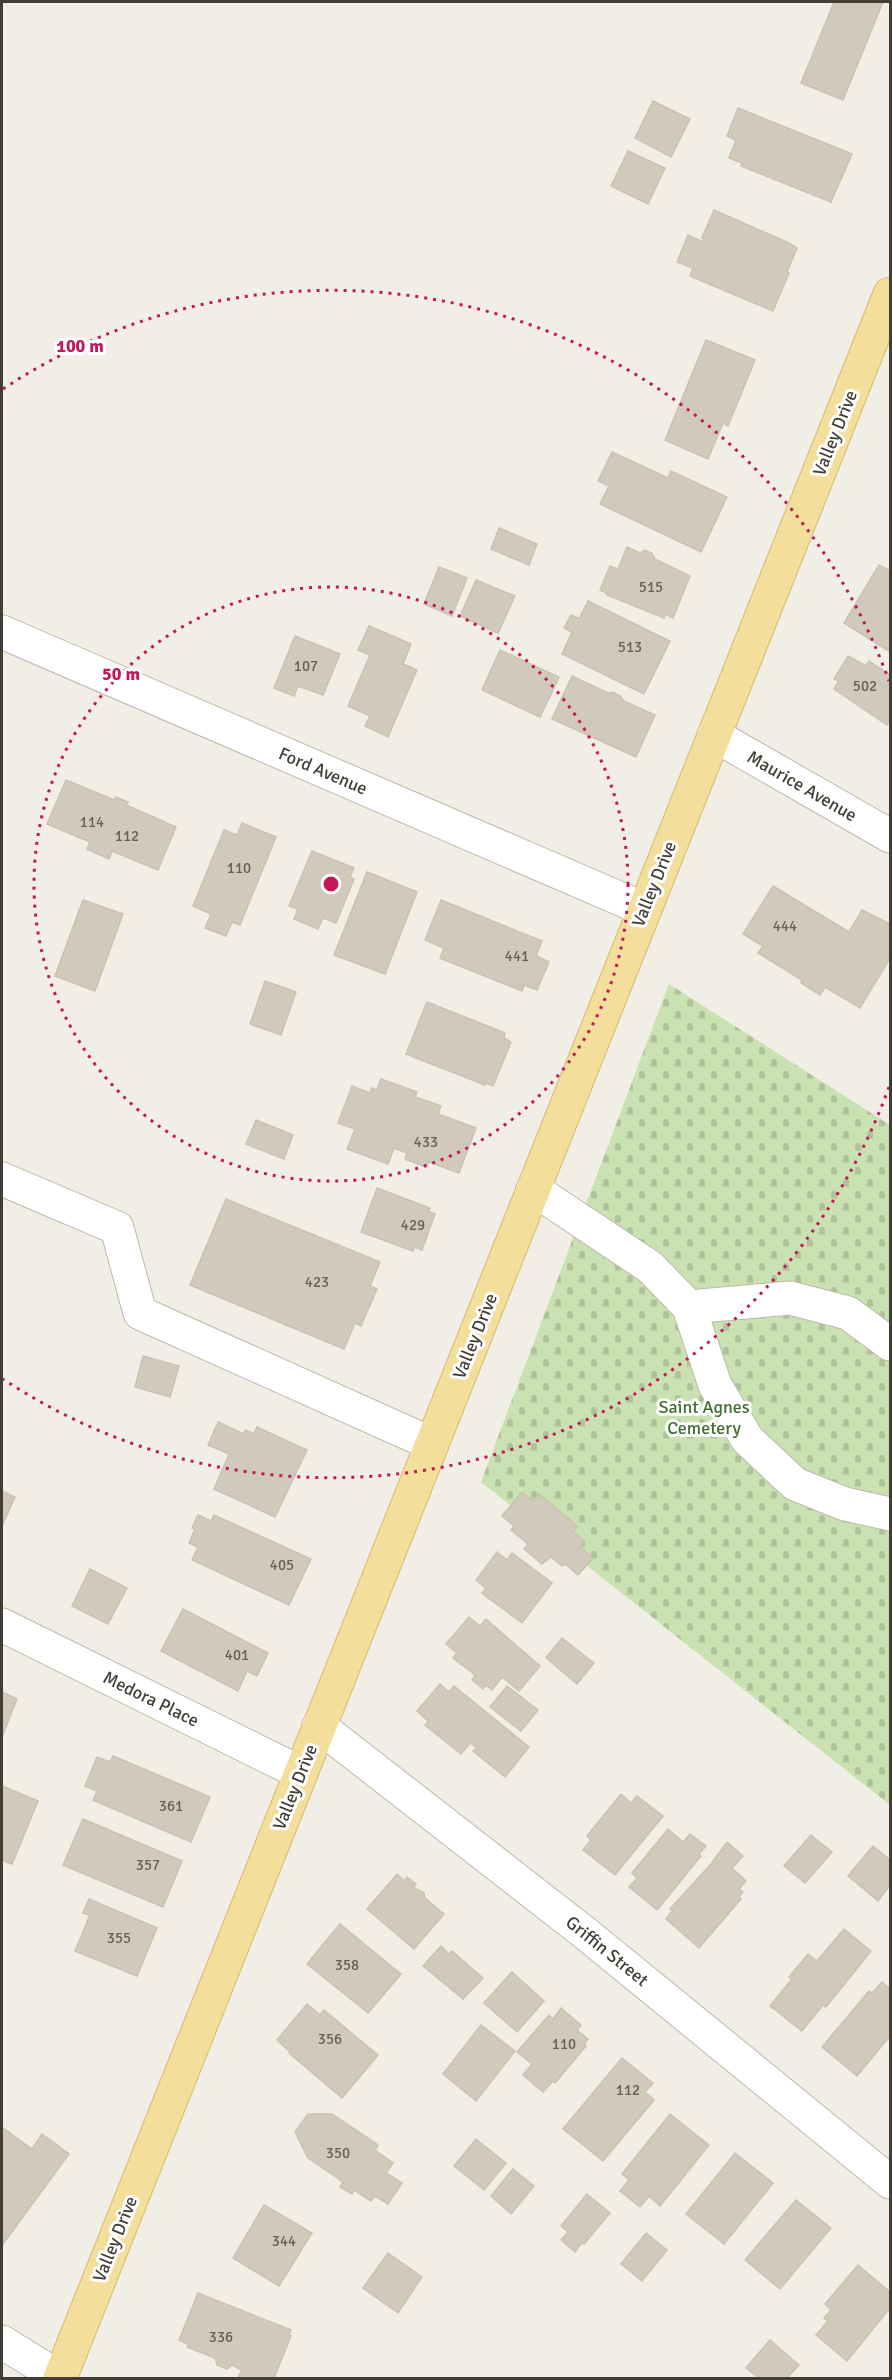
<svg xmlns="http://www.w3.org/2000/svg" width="892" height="2380" font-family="Signika,sans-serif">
<defs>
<pattern id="cemetery-stones" width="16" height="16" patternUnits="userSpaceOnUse" patternTransform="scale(1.5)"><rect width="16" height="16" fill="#cae1b2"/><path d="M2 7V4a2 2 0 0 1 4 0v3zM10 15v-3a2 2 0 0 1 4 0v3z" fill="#afc29a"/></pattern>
</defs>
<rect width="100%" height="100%" fill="#f1eee5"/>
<path fill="url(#cemetery-stones)" d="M 669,984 L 890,1125 L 890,1805 L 481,1482 Z"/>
<g fill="#d1cabc" stroke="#cbc2b0" stroke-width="1.5">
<path d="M 834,2 L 883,2 L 843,100 L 801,83 Z"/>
<path d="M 653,101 L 690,119 L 671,157 L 635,138 Z"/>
<path d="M 738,108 L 852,154 L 831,202 L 741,166 L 742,163 L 729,158 L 736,140 L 727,136 Z"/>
<path d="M 628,151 L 665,168 L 648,204 L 611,186 Z"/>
<path d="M 714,210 L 789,243 L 797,248 L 787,272 L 789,273 L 773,311 L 690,276 L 693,268 L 677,262 L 688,235 L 703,242 L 704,239 L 702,238 Z"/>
<path d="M 706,340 L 755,360 L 728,426 L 723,423 L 708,459 L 665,440 Z"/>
<path d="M 612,452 L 668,478 L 671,471 L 727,497 L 701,552 L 600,504 L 609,486 L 598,481 Z"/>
<path d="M 499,528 L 537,544 L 529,565 L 491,549 Z"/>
<path d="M 627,547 L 640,553 L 645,550 L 652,553 L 655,559 L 690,576 L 673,618 L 665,614 L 664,618 L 607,595 L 608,594 L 600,590 L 610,566 L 618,569 Z"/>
<path d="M 879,565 L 890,571 L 890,652 L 844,623 Z"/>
<path d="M 439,567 L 467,578 L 452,616 L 424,604 Z"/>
<path d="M 476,580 L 515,596 L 498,633 L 460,616 Z"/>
<path d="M 588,601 L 670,641 L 644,694 L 562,654 L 572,632 L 564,628 L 571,615 L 579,619 Z"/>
<path d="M 369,626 L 411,644 L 403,664 L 417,670 L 388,737 L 365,726 L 370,716 L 348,706 L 370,655 L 358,650 Z"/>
<path d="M 295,636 L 340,654 L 323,695 L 298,686 L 294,696 L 274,688 Z"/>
<path d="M 500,650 L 559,677 L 540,717 L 482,690 Z"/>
<path d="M 848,656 L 866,666 L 869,661 L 890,675 L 890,720 L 887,725 L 834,689 L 839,681 L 834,679 Z"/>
<path d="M 572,676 L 608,693 L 613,692 L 620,696 L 624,701 L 655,715 L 636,757 L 552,719 Z"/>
<path d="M 66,780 L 114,800 L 116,797 L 128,802 L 126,805 L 176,827 L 158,870 L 112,851 L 109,859 L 87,849 L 90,842 L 47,824 Z"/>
<path d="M 242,823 L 276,837 L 240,925 L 232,922 L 226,936 L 205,928 L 211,914 L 193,906 L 224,830 L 237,835 Z"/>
<path d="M 312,851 L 354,868 L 350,877 L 354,879 L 336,923 L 323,918 L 318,929 L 294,919 L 298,909 L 289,906 Z"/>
<path d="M 367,872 L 417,892 L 385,974 L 334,955 Z"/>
<path d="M 773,886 L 849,932 L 862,910 L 890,924 L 890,958 L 860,1008 L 825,987 L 820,995 L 801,983 L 802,980 L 758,953 L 763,946 L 743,934 Z"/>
<path d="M 83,900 L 123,914 L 95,991 L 55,976 Z"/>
<path d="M 441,900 L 542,941 L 536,956 L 549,962 L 537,990 L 524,985 L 522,991 L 440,958 L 444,948 L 425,940 Z"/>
<path d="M 265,981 L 296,992 L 281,1035 L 250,1024 Z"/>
<path d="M 427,1002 L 505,1033 L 504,1038 L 511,1042 L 493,1086 L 486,1083 L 485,1085 L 406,1054 Z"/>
<path d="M 381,1079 L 417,1092 L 415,1097 L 441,1106 L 438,1114 L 476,1128 L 459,1173 L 429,1162 L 426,1167 L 405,1159 L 407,1153 L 394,1148 L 388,1164 L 347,1149 L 355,1129 L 338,1123 L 352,1086 L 370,1093 L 372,1088 L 377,1090 Z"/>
<path d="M 256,1120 L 293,1135 L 284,1159 L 246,1144 Z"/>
<path d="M 377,1188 L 430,1208 L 428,1211 L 435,1214 L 422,1250 L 414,1247 L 413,1251 L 361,1232 Z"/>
<path d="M 226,1199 L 380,1262 L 370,1286 L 377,1289 L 361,1326 L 355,1323 L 344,1349 L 190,1285 Z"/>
<path d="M 143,1356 L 179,1366 L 170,1397 L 135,1387 Z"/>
<path d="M 218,1422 L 244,1434 L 245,1430 L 254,1434 L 257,1427 L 307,1450 L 275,1517 L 214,1489 L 229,1454 L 208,1445 Z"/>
<path d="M 2,1491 L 15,1497 L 2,1526 Z"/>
<path d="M 522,1492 L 533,1501 L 539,1494 L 577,1526 L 573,1532 L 584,1541 L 580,1547 L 593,1558 L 578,1575 L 565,1564 L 562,1566 L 551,1557 L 542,1564 L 524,1549 L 528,1544 L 511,1530 L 514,1526 L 502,1516 Z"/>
<path d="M 198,1515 L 211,1521 L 214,1515 L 311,1559 L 289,1605 L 192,1560 L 198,1547 L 189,1543 L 195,1529 L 192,1528 Z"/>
<path d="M 497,1552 L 507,1560 L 512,1553 L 552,1583 L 522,1623 L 482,1593 L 486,1588 L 476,1580 Z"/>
<path d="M 90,1569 L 127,1588 L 108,1624 L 72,1606 Z"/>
<path d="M 183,1609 L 268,1653 L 257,1676 L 247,1671 L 238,1691 L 161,1651 Z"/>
<path d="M 469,1617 L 480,1626 L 486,1619 L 540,1666 L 519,1691 L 502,1677 L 492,1690 L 486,1685 L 483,1689 L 472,1680 L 475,1675 L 453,1658 L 457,1653 L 446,1644 Z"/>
<path d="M 562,1638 L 594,1663 L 577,1684 L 546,1658 Z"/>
<path d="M 440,1684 L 449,1692 L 454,1686 L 529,1747 L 505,1777 L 473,1751 L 477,1748 L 470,1743 L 461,1754 L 425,1725 L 428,1721 L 417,1711 Z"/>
<path d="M 507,1686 L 538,1710 L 521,1731 L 490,1707 Z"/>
<path d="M 2,1692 L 17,1699 L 2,1737 Z"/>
<path d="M 113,1756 L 210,1797 L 191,1842 L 93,1800 L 97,1791 L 85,1786 L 97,1757 L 110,1762 Z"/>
<path d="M 2,1786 L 38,1801 L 12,1864 L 2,1860 Z"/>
<path d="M 621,1794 L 631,1803 L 637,1796 L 663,1816 L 615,1875 L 583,1850 L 591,1840 L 587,1836 Z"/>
<path d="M 83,1819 L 182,1861 L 163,1907 L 63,1865 Z"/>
<path d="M 668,1829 L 683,1842 L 690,1834 L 706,1846 L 699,1854 L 701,1856 L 657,1910 L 629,1887 L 637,1878 L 632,1873 Z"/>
<path d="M 811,1835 L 832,1852 L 805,1883 L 784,1866 Z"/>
<path d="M 727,1842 L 743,1856 L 732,1868 L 746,1881 L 739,1889 L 743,1892 L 739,1897 L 741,1899 L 699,1948 L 666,1919 L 673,1910 L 670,1909 L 711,1864 Z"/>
<path d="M 873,1846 L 890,1860 L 890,1885 L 878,1901 L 848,1876 Z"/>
<path d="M 397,1874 L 404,1881 L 407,1877 L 416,1884 L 413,1887 L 424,1893 L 425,1898 L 444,1914 L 414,1949 L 367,1909 Z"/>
<path d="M 89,1899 L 157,1928 L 137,1976 L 75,1951 L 90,1915 L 83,1913 Z"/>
<path d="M 340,1924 L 401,1974 L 368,2013 L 307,1964 Z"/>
<path d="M 844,1929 L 871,1951 L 826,2007 L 823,2005 L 802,2031 L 770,2006 L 792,1979 L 789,1977 L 808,1954 L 817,1961 Z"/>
<path d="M 441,1946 L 449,1954 L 452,1951 L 483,1978 L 463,1999 L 423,1966 Z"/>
<path d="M 512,1972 L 544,2001 L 517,2032 L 484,2003 Z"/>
<path d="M 882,1982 L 890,1989 L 890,2036 L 857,2076 L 822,2047 L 869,1991 L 872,1993 Z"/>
<path d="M 307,2004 L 320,2015 L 324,2010 L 378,2055 L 342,2098 L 289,2053 L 290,2052 L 277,2040 Z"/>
<path d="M 561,2008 L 581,2025 L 577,2030 L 588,2039 L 584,2044 L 586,2046 L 555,2083 L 553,2081 L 543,2092 L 523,2075 L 532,2064 L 517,2052 L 549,2015 L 553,2019 Z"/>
<path d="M 481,2025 L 515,2051 L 476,2101 L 443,2074 Z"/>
<path d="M 622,2058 L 653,2083 L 645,2092 L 654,2100 L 603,2161 L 563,2129 Z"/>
<path d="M 308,2114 L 332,2114 L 378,2145 L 375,2150 L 393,2163 L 386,2173 L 402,2183 L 388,2204 L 375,2196 L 371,2201 L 354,2190 L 352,2194 L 340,2187 L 343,2182 L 308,2158 L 295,2132 Z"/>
<path d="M 670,2114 L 709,2145 L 660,2206 L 649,2196 L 640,2207 L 620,2191 L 629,2180 L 622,2174 Z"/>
<path d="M 2,2127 L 32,2149 L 42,2134 L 69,2154 L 3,2244 L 2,2243 Z"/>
<path d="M 476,2139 L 506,2163 L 484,2190 L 454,2166 Z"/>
<path d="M 735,2153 L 773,2183 L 724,2244 L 686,2214 Z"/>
<path d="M 513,2169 L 534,2186 L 511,2214 L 491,2196 Z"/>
<path d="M 587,2194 L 610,2213 L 584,2244 L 582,2243 L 575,2252 L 561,2240 L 568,2232 L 561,2226 Z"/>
<path d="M 796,2200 L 831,2228 L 780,2289 L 745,2260 Z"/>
<path d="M 264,2205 L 312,2233 L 279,2286 L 233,2258 Z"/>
<path d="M 646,2233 L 667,2250 L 642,2281 L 621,2264 Z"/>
<path d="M 388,2253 L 422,2277 L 398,2313 L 363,2288 Z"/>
<path d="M 858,2265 L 890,2292 L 890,2308 L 847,2361 L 816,2335 L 828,2321 L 824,2318 L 831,2310 L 825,2304 Z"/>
<path d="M 198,2293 L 291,2330 L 289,2336 L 291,2336 L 274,2378 L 238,2378 L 242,2370 L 232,2365 L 227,2369 L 217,2365 L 215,2358 L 187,2347 L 188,2344 L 179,2340 Z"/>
<path d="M 770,2340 L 799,2365 L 787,2378 L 759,2378 L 746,2368 Z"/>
</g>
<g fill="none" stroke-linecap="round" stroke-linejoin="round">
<g stroke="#beb8ac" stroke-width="35">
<g id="minor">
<path d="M 2,632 L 644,909"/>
<path d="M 714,735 L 890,836"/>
<path d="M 2,1179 L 117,1228 L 140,1313 L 432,1444"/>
<path d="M 533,1189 L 650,1267 L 689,1307 L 715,1385 L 747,1439 L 795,1484 L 845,1504 L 890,1514"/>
<path d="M 689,1307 L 790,1298 L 848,1313 L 890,1344"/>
<path d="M 2,1625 L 301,1773"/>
<path d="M 319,1726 L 585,1933 L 890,2182"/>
<path d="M 2,2342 L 60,2378"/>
</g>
</g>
<g stroke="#d6bb6e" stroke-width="35">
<path id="major" d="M 60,2378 L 890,294"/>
</g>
<use href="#minor" stroke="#fff" stroke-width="33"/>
<use href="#major" stroke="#f3de9c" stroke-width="33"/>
</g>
<g fill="none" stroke="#c2185b" stroke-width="3" stroke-dasharray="3 6">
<circle cx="331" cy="884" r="297"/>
<path d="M889 1087A594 594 0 0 1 3 1379M3 389A594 594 0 0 1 889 681"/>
</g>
<g text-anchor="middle" stroke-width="6" stroke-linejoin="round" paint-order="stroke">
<g font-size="15" fill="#666157">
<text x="651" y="592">515</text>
<text x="630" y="652">513</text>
<text x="306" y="671">107</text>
<text x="865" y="691">502</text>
<text x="92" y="827">114</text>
<text x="127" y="841">112</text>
<text x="239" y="873">110</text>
<text x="785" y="931">444</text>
<text x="517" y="961">441</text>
<text x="426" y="1147">433</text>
<text x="413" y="1230">429</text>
<text x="317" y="1287">423</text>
<text x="282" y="1570">405</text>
<text x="237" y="1660">401</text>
<text x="171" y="1811">361</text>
<text x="148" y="1870">357</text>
<text x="119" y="1943">355</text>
<text x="347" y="1970">358</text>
<text x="330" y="2044">356</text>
<text x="564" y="2049">110</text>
<text x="628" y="2095">112</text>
<text x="338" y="2158">350</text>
<text x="284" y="2246">344</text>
<text x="221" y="2342">336</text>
</g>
<g font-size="18" fill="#423e35" stroke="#fff">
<text transform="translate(835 433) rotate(-68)" y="6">Valley Drive</text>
<text transform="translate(323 771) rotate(23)" y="6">Ford Avenue</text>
<text transform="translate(802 786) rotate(30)" y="6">Maurice Avenue</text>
<text transform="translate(654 884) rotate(-68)" y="6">Valley Drive</text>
<text transform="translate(475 1336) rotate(-68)" y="6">Valley Drive</text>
<text transform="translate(151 1699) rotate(26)" y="6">Medora Place</text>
<text transform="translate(295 1787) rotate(-68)" y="6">Valley Drive</text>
<text transform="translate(607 1951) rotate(39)" y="6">Griffin Street</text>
<text transform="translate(115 2239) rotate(-68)" y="6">Valley Drive</text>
</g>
<g font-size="18" fill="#446d2f" stroke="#fff">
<text x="704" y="1413">Saint Agnes<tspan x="704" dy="21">Cemetery</tspan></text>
</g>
</g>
<circle cx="331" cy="884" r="9" fill="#c2185b" stroke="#fff" stroke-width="3"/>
<g font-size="18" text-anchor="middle" font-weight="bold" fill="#c2185b" stroke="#fff" stroke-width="6" stroke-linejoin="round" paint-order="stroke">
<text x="80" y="352">100 m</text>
<text x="121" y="680">50 m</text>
</g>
<rect width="892" height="2380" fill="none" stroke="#423e35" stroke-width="6"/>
</svg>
